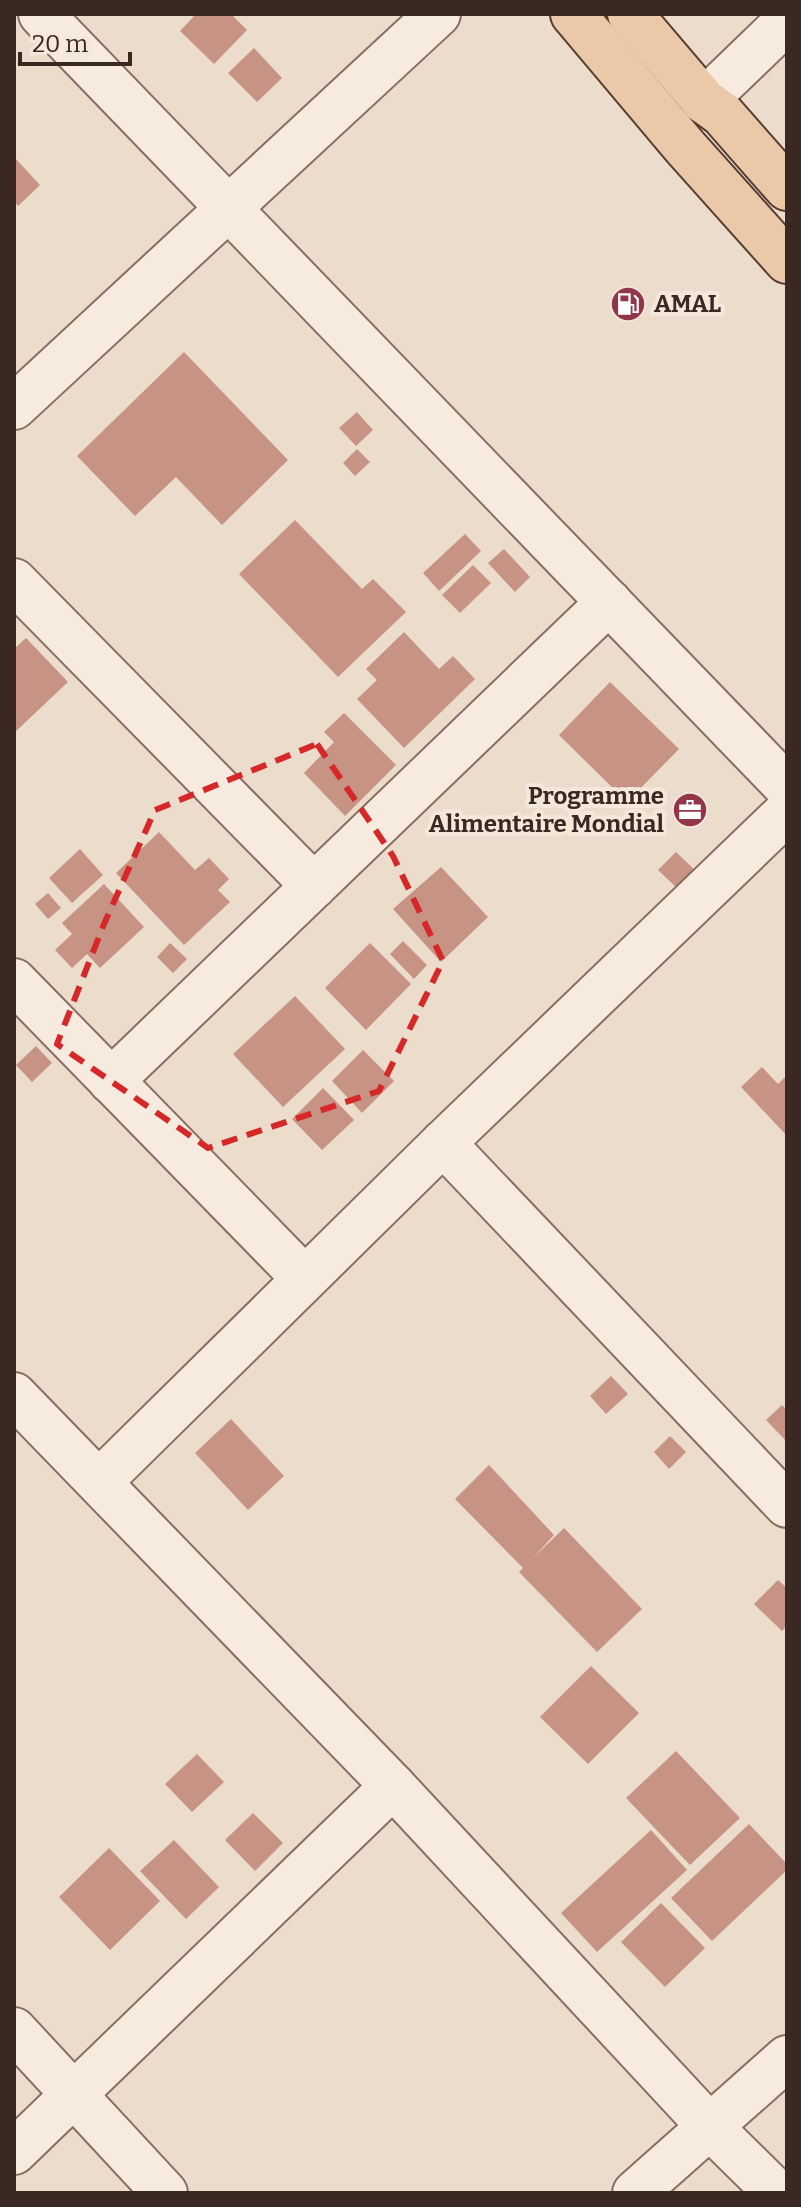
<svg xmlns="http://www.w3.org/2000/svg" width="801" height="2207" font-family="Bitter,serif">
<rect width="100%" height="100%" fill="#ecdccc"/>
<g fill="#c79385">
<path d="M 196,14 L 231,14 L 247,30 L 214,64 L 180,31 Z"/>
<path d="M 254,48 L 282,78 L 257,102 L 228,73 Z"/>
<path d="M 14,157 L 40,185 L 18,206 L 14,201 Z"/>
<path d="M 184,352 L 288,460 L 222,525 L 176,477 L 135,516 L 77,456 Z"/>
<path d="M 357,412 L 373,430 L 356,446 L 339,428 Z"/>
<path d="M 357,449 L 370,462 L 355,476 L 343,463 Z"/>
<path d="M 295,520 L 362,589 L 373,579 L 406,612 L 338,677 L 239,574 Z"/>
<path d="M 465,534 L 481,551 L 439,591 L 423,573 Z"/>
<path d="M 504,549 L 530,577 L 515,592 L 488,563 Z"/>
<path d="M 473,565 L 491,583 L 460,613 L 442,595 Z"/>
<path d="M 404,632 L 439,669 L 453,656 L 475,679 L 404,748 L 357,699 L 377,680 L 366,669 Z"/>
<path d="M 26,638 L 68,682 L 14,733 L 14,649 Z"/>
<path d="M 610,682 L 679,749 L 627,802 L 559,735 Z"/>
<path d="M 344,713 L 396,765 L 345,816 L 304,773 L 334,742 L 324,732 Z"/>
<path d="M 159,832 L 195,870 L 209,858 L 229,879 L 218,890 L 230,902 L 184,945 L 116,873 Z"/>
<path d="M 80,849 L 103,875 L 72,903 L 49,878 Z"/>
<path d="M 676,852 L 697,872 L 679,890 L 658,870 Z"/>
<path d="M 441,867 L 488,917 L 441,962 L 393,909 Z"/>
<path d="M 104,884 L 144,927 L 100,968 L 87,954 L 72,968 L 55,950 L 72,934 L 62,923 Z"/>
<path d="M 48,893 L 61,908 L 48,919 L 35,904 Z"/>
<path d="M 403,941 L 427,965 L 414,979 L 390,954 Z"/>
<path d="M 170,943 L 187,959 L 173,973 L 157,957 Z"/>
<path d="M 370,943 L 411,984 L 366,1030 L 325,988 Z"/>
<path d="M 295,996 L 345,1049 L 283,1107 L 233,1054 Z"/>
<path d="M 36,1046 L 52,1063 L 32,1082 L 16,1065 Z"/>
<path d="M 363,1050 L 394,1081 L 362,1113 L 332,1081 Z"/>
<path d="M 762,1067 L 778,1084 L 787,1075 L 787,1136 L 741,1087 Z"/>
<path d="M 323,1088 L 354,1120 L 322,1150 L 292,1119 Z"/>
<path d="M 611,1376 L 628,1394 L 606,1414 L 590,1396 Z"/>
<path d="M 782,1405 L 787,1410 L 787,1442 L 766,1420 Z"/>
<path d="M 231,1419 L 284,1476 L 248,1510 L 195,1453 Z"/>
<path d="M 670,1436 L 686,1452 L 669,1469 L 654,1452 Z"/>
<path d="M 489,1465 L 554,1535 L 533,1558 L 564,1528 L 642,1609 L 597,1652 L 519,1572 L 523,1568 L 455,1499 Z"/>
<path d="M 778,1580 L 787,1588 L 787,1626 L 782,1631 L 754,1604 Z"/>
<path d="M 591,1666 L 639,1713 L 588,1764 L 540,1717 Z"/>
<path d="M 676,1751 L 740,1818 L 690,1865 L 626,1798 Z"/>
<path d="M 197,1754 L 224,1782 L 192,1812 L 165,1784 Z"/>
<path d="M 253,1813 L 283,1843 L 255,1871 L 225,1840 Z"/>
<path d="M 749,1824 L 787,1864 L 787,1870 L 712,1941 L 671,1898 Z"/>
<path d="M 651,1830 L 687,1870 L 597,1952 L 561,1913 Z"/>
<path d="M 174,1840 L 219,1887 L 186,1919 L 140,1871 Z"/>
<path d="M 109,1848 L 160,1901 L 110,1950 L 59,1897 Z"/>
<path d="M 661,1903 L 705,1948 L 665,1987 L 621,1942 Z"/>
</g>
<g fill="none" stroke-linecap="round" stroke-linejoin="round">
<g stroke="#886e61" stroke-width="48">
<g id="minor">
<path d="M 41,14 L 787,787"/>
<path d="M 704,101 L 787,21"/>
<path d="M 14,407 L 438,14"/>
<path d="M 14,581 L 314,886"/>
<path d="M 14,981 L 304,1278"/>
<path d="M 111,1081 L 609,602"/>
<path d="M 443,1143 L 787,1505"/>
<path d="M 14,1395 L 393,1786 L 711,2128 L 777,2193"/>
<path d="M 99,1482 L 443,1143 L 787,812"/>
<path d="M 14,2030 L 165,2193"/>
<path d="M 14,2152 L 393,1786"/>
<path d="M 635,2193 L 787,2058"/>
</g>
</g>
<g stroke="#563d34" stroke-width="48">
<g id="major">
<path d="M 573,14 L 685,147 L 787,261"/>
<path d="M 630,14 L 704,101 L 722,114 L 787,188"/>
</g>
</g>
<use href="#minor" stroke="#f7ebdf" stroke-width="44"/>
<use href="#major" stroke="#ebc9a8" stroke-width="44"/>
</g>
<path fill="none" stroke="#d62828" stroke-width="6" stroke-dasharray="16 10" stroke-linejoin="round" d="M 317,744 L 393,856 L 443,961 L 379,1091 L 208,1148 L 57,1044 L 104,924 L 155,810 Z"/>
<defs>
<g id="fuel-disc" transform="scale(1.8)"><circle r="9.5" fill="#923649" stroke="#f4e8db"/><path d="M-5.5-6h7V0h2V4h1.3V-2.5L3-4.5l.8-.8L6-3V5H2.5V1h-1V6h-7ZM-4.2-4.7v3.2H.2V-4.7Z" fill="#fff"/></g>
<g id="office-disc" transform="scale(1.8)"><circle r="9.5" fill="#923649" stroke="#f4e8db"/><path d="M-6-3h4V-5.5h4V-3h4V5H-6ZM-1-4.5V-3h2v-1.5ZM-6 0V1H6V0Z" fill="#fff"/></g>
</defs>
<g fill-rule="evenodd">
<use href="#fuel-disc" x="628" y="304"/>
<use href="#office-disc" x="690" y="810"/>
</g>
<g text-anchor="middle" stroke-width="8" stroke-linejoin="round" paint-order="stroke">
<g font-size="24" font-weight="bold" fill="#3a2923" stroke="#f4e8db" text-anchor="start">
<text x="654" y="312">AMAL</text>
<text x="664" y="804" text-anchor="end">Programme<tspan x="664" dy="28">Alimentaire Mondial</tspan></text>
</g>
</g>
<rect width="801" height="2207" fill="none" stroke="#3a2923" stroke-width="32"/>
<path d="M20 52v12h110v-12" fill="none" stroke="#3a2923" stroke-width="4"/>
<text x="32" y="52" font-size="24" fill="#3a2923" stroke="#f4e8db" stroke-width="6" paint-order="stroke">20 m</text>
</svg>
